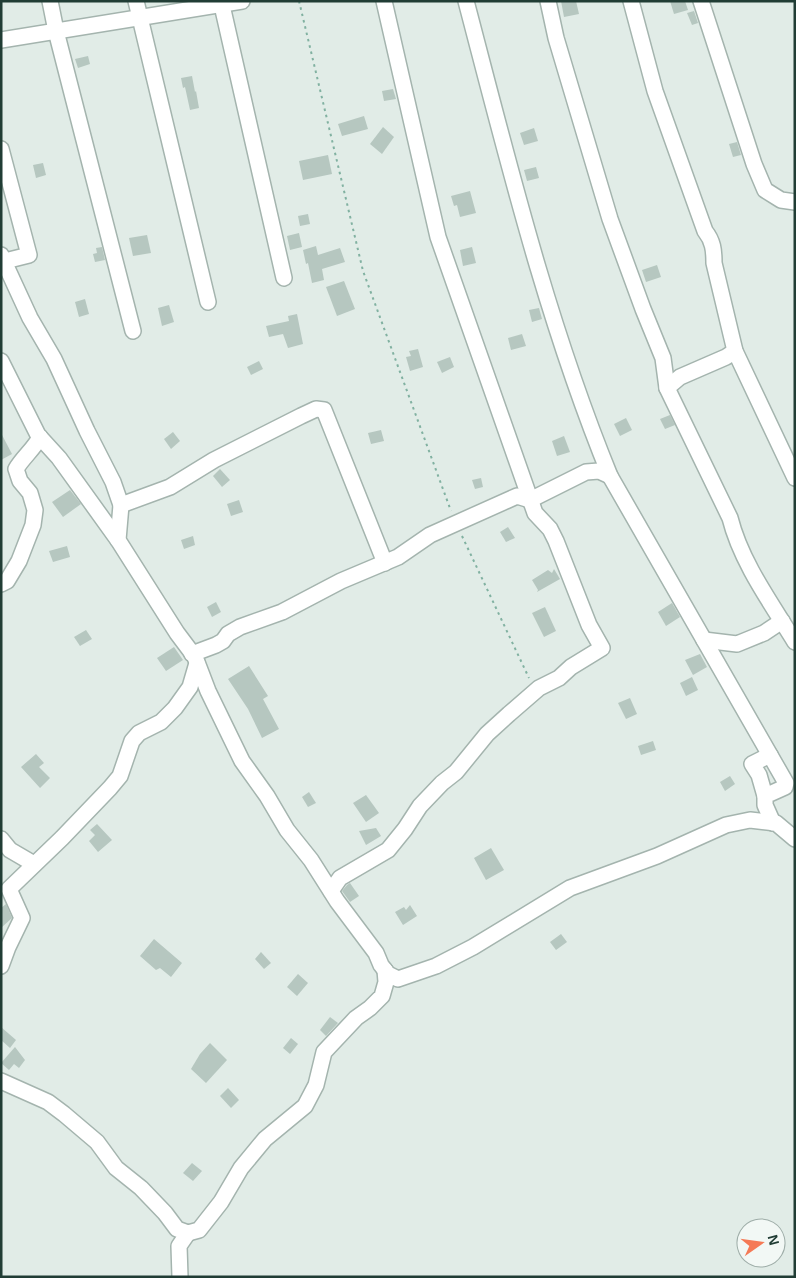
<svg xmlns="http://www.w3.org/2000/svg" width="796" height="1278" font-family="Arial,sans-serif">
<rect width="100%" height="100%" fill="#e1ece7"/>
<g fill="#b6c7c0">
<path d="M 561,1 L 576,1 L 579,14 L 564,17 Z"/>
<path d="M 670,1 L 685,1 L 688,10 L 674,14 Z"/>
<path d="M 694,11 L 698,23 L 692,25 L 687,13 Z"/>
<path d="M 88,56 L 90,64 L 78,68 L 75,59 Z"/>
<path d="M 192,76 L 195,92 L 196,91 L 199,108 L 190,110 L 185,87 L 183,88 L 181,78 Z"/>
<path d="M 393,89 L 396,99 L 384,101 L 382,91 Z"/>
<path d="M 364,116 L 368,129 L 342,136 L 338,124 Z"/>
<path d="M 383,127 L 394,137 L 382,154 L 370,144 Z"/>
<path d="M 534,128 L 538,141 L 524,145 L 520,133 Z"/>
<path d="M 737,142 L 741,155 L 733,157 L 729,144 Z"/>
<path d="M 328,155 L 332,174 L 303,180 L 299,161 Z"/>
<path d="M 43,163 L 46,175 L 36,178 L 33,165 Z"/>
<path d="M 536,167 L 539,178 L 527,181 L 524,170 Z"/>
<path d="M 470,191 L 476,213 L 460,217 L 457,205 L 454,206 L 451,196 Z"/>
<path d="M 308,214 L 310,224 L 300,226 L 298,216 Z"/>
<path d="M 299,233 L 302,247 L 290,250 L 287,236 Z"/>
<path d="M 147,235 L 151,253 L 133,256 L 129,238 Z"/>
<path d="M 316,246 L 318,255 L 340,248 L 345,262 L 322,269 L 324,280 L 312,283 L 308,263 L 306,264 L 303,250 Z"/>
<path d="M 102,247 L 105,260 L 95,262 L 93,254 L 97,253 L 96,248 Z"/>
<path d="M 472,247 L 476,263 L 463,266 L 460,250 Z"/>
<path d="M 657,265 L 661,277 L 646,282 L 642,270 Z"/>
<path d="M 344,281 L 355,309 L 337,316 L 326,287 Z"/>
<path d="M 85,299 L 89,314 L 79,317 L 75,302 Z"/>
<path d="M 169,305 L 174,322 L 162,326 L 158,308 Z"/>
<path d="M 539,308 L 542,319 L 532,322 L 529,310 Z"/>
<path d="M 297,314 L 303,344 L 288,348 L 283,334 L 269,337 L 266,326 L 289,321 L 288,316 Z"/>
<path d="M 522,334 L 526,346 L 511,350 L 508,338 Z"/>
<path d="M 418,349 L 423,367 L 410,371 L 406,357 L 411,356 L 409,351 Z"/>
<path d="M 450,357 L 454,367 L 442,373 L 437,362 Z"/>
<path d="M 259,361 L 263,369 L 251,375 L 247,367 Z"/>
<path d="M 670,415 L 675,425 L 665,429 L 660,419 Z"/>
<path d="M 626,418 L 632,430 L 620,436 L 614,424 Z"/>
<path d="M 381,430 L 384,441 L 371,444 L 368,433 Z"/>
<path d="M 173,432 L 180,441 L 171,449 L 164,439 Z"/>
<path d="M 1,433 L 12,454 L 1,460 Z"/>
<path d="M 564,436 L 570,452 L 557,456 L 552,441 Z"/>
<path d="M 220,469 L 230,480 L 222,487 L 213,476 Z"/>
<path d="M 481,478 L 483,487 L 475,489 L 472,480 Z"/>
<path d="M 70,490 L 81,504 L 63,517 L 52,502 Z"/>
<path d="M 239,500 L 243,512 L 231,516 L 227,504 Z"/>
<path d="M 508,527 L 515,538 L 506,542 L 500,532 Z"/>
<path d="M 193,536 L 195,545 L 184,549 L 181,540 Z"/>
<path d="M 67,546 L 70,557 L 53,562 L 49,551 Z"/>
<path d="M 554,569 L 560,579 L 537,592 L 538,590 L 532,580 L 548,570 L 552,573 Z"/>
<path d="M 216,602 L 221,612 L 212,617 L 207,607 Z"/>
<path d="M 672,603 L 680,617 L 666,626 L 658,612 Z"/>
<path d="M 545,607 L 556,631 L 544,637 L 532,613 Z"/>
<path d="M 86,630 L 92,639 L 80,646 L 74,637 Z"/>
<path d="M 174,647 L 183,660 L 166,671 L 157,658 Z"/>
<path d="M 700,654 L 707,667 L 693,675 L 685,660 Z"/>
<path d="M 249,666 L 268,696 L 263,699 L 279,729 L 262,738 L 248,709 L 228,679 Z"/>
<path d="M 692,677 L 698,690 L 686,696 L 680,683 Z"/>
<path d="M 630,698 L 637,714 L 626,719 L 618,703 Z"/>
<path d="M 653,741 L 656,750 L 641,755 L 638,746 Z"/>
<path d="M 36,754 L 44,763 L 39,767 L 50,778 L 40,788 L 21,767 Z"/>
<path d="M 730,776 L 735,784 L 725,791 L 720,782 Z"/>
<path d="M 309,792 L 316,803 L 308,807 L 302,797 Z"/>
<path d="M 366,795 L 379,813 L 366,822 L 353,803 Z"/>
<path d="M 97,824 L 112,840 L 98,852 L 89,841 L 95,835 L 90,830 Z"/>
<path d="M 376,828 L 381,836 L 366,845 L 359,831 Z"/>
<path d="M 491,848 L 504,870 L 486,880 L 474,858 Z"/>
<path d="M 350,883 L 359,896 L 350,902 L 342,891 L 347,885 Z"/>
<path d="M 6,904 L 12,918 L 1,928 L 1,908 Z"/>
<path d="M 410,905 L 417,916 L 403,925 L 395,912 L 404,907 L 406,910 Z"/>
<path d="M 561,934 L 567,942 L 556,950 L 550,942 Z"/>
<path d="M 154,939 L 182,963 L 171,977 L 160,968 L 156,970 L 140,956 Z"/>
<path d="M 261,952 L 271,963 L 264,969 L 255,959 Z"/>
<path d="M 298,974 L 308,983 L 297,996 L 287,987 Z"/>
<path d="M 330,1017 L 338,1023 L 326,1036 L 320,1030 Z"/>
<path d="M 1,1027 L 16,1040 L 10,1048 L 1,1040 Z"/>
<path d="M 291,1038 L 298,1044 L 290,1054 L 283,1048 Z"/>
<path d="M 210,1043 L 227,1060 L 206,1083 L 191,1069 L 200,1054 Z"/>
<path d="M 15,1047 L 25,1060 L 19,1068 L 14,1064 L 9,1070 L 1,1063 Z"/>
<path d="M 228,1088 L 239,1100 L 231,1108 L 220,1096 Z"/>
<path d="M 192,1163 L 202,1171 L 193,1181 L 183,1173 Z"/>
</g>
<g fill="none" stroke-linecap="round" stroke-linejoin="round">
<g stroke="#a4b4ae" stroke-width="18">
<g id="minor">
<path d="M 50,1 L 56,31 L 133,331"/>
<path d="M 136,1 L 208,302"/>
<path d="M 221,1 L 284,278"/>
<path d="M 466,1 C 508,161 547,322 610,476 L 786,783 L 785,787 L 765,796 L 765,805 L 773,823"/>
<path d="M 548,1 L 556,38 L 610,219 L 643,309 L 663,358 L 667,388 L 730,518 C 741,562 771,603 795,642"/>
<path d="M 631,1 L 655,91 L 705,231 C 713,241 714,250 714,263 L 735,351 L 795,478"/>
<path d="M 701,1 L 754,164 L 765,190 L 781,200 L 795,202"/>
<path d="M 1,40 L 242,1"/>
<path d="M 1,149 L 29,255 L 5,261"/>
<path d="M 1,255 L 30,318 L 54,359 L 87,431 L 113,482 L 121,505 L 118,540 L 177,633 L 195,657 L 208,691 L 242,761 L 267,796 L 287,830 L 311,860 L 337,901 L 376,953 L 381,965 L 388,974 L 398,979 L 436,966 L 473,947 L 570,888 L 657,856 L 726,825 L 750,820 L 776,823 L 795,839"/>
<path d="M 1,361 L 38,435 L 59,458 L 118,540"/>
<path d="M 667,388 L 680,377 L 726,357 L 735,351"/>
<path d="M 121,505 L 170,487 L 214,460 L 301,416 L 316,409 L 324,410 L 385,563"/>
<path d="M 1,584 L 7,581 L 19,561 L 33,525 L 35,510 L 30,493 L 20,481 L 16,469 C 23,457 34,449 40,437"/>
<path d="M 704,640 L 737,644 L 764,633 L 782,621"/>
<path d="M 192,654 L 216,645 L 223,641 L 228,634 L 240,627 L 282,612 L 341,581 L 398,557 L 430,535 L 517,496 L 530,500 L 586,472 L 599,471 L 610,476"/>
<path d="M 765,796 L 759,775 L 752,764 L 770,755"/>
<path d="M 1,839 L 10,850 L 34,864"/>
<path d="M 331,891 L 340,878 L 388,850 L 405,829 L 420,806 L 442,783 L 456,772 L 487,734 L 509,714 L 539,688 L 559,678 L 571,667 L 602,648 L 589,625 L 556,541 L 550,529 L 535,513 L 438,237 L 384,1"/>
<path d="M 1,966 L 8,947 L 22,918 L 9,889 L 62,838 L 110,788 L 120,776 L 132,741 L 139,733 L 161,722 L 175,708 L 190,687 L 197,663"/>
<path d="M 1,1081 L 48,1102 L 64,1114 L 97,1142 L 116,1168 L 141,1188 L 165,1213 L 177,1229 L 188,1233 L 199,1230 L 221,1202 L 241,1168 L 265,1139 L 305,1106 L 316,1085 L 324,1052 L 356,1018 L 370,1008 L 382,996 L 386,982 L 385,970"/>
<path d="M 180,1277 L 179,1246 L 188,1233"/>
</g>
</g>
<g stroke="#81b1a1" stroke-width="2" stroke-dasharray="2.5 4" stroke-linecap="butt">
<path d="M 299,1 L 363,271 L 451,511"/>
<path d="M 462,536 L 529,678"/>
</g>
<use href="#minor" stroke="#fff" stroke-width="15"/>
</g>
<rect width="796" height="1278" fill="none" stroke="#213d35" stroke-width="5"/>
<g transform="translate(761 1243) rotate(76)"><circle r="24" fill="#f2f8f5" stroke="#9eada8"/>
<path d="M0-4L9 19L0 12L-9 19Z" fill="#f57a56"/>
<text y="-8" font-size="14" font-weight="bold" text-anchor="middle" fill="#213d35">N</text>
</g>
</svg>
